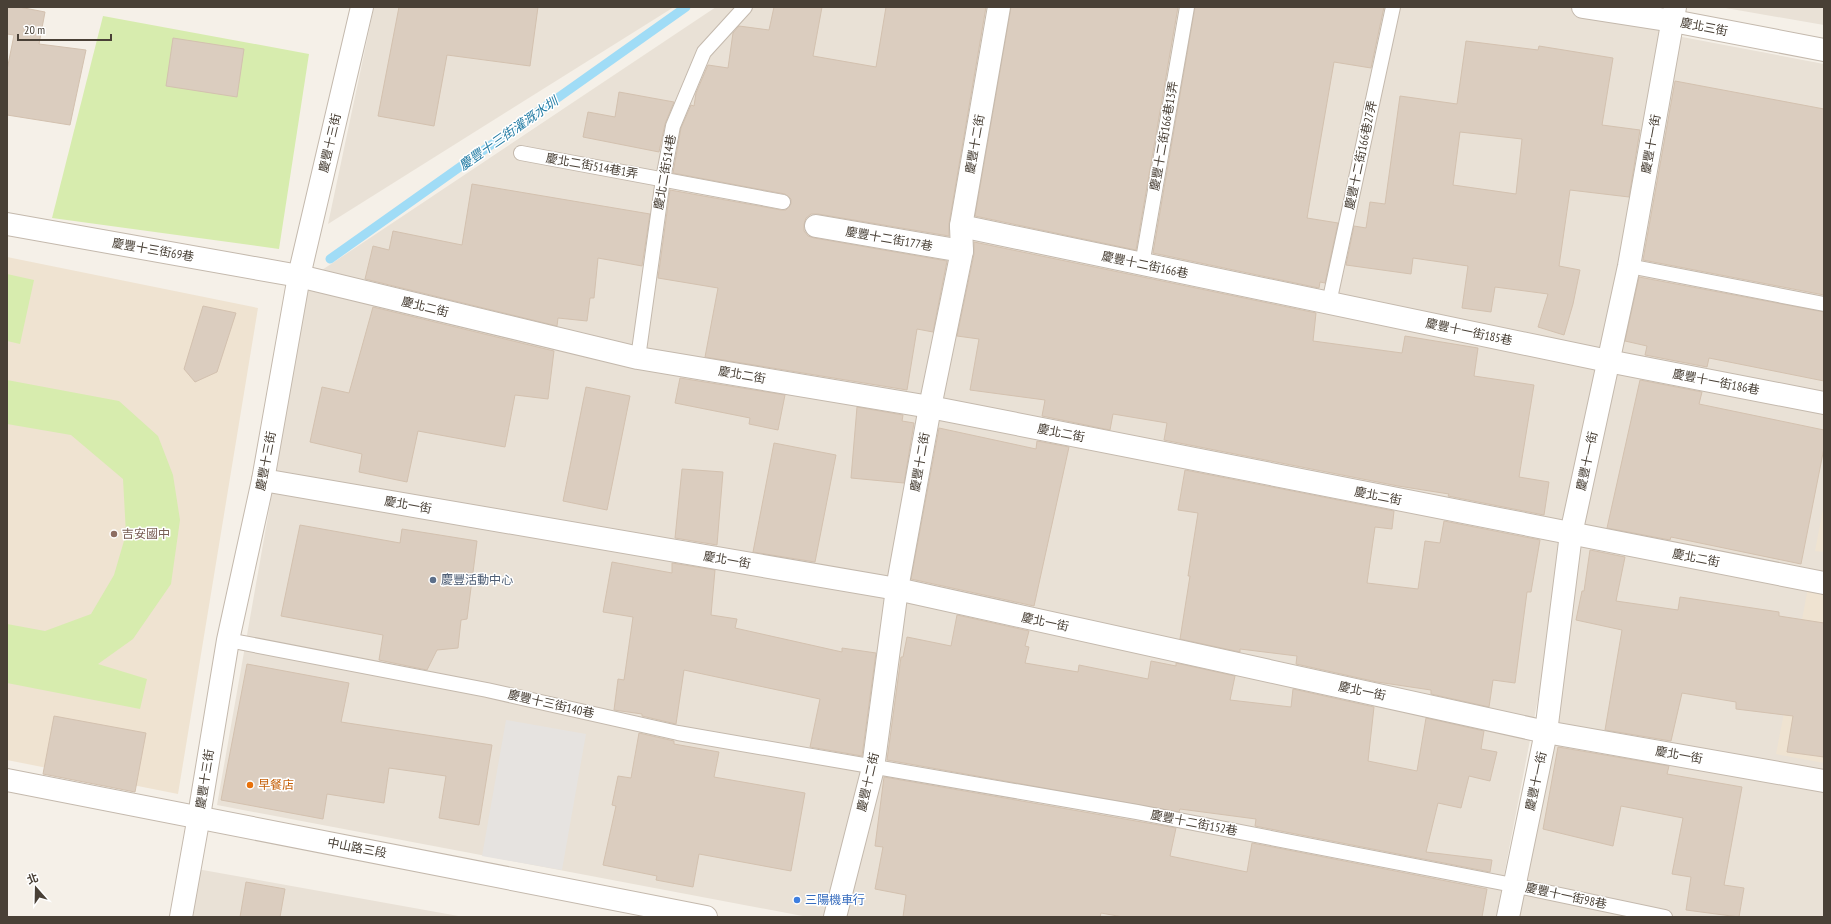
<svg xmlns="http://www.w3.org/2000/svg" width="1831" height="924" font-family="'PT Sans Narrow','Noto Sans TC',sans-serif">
<rect width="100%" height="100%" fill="#f5f0e8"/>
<g fill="#e9e1d6">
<path d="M 374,7 L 674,7 L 328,224 Z"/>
<path d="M 716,7 L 1588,7 L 1668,22 L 1496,917 L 808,917 L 217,805 L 310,278 Z"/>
<path d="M 1720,7 L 1824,7 L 1824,25 Z"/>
<path d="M 1677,36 L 1824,64 L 1824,917 L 1511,917 L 1652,151 Z"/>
<path d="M 197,869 L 464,917 L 189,917 Z"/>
</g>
<g fill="#efe3d1">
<path d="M 7,257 L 258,308 L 178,794 L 7,760 Z"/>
<path d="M 1824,504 L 1824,552 L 1815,551 Z"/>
<path d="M 1808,588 L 1824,591 L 1824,763 L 1776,754 Z"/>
</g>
<g fill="#d7ecae">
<path d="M 103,16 L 309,54 L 279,249 L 52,218 Z"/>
<path d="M 7,274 L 34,280 L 20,344 L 7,341 Z"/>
<path d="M 7,380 L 119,401 L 158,436 L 173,475 L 180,520 L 171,584 L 133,639 L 98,664 L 147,679 L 140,709 L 7,683 L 7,624 L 45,631 L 91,614 L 114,575 L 126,534 L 123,479 L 71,435 L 7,424 Z"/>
</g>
<path fill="#e6e3e0" d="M 506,720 L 586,734 L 562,870 L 482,856 Z"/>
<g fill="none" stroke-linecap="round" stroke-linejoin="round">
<path stroke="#a0dcf6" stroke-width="9" d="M 330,259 L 686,7"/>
</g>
<g fill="#dbcdbf" stroke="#d3c1af" fill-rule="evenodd">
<path d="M 7,7 L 19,7 L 45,12 L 39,44 L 86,50 L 70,125 L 7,115 L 7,70 L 14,35 L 7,34 Z"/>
<path d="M 399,7 L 538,7 L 530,66 L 447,55 L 434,126 L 378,116 Z"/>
<path d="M 774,7 L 822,7 L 813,56 L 876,67 L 886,7 L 986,7 L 949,224 L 949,236 L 818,214 L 811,214 L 806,218 L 804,224 L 804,231 L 808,236 L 814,238 L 947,261 L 933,332 L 917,329 L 907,390 L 705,357 L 718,288 L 658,278 L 670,190 L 781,210 L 786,210 L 791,204 L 791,199 L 785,194 L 673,173 L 681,128 L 691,105 L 694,106 L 696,93 L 708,65 L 728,68 L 733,33 L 739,26 L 769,30 Z"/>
<path d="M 1011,7 L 1178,7 L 1136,250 L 975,216 Z"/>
<path d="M 1195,7 L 1384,7 L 1371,68 L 1334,62 L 1307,218 L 1338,223 L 1325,283 L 1320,282 L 1319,288 L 1153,253 Z"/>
<path d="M 173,38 L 244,49 L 237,97 L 166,86 Z"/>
<path d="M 1466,41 L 1538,50 L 1539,46 L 1613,58 L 1602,125 L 1640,130 L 1629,197 L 1570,190 L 1559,266 L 1580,270 L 1573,304 L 1564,335 L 1538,327 L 1548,294 L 1495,287 L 1491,312 L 1462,308 L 1468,266 L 1413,258 L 1411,274 L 1346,265 L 1354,226 L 1366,228 L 1370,202 L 1385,204 L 1400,96 L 1457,104 ZM 1460,132 L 1522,139 L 1516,194 L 1453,185 Z"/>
<path d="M 1675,81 L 1824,109 L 1824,295 L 1643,260 Z"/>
<path d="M 619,92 L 674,102 L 665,124 L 659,152 L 583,137 L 588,112 L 615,117 Z"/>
<path d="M 472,184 L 650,214 L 642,266 L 598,258 L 594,298 L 590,298 L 587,321 L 558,318 L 557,326 L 365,279 L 373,246 L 389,250 L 393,231 L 462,245 Z"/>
<path d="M 974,242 L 1316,313 L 1313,341 L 1402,353 L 1405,336 L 1478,348 L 1474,376 L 1534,385 L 1519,477 L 1549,482 L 1544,515 L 1448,496 L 1449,494 L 1398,486 L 1164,440 L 1167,423 L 1113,414 L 1110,430 L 1042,416 L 1045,400 L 970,390 L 979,339 L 957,336 L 974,254 Z"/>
<path d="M 1639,277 L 1824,312 L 1824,381 L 1709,358 L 1707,367 L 1645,355 L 1647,346 L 1625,341 Z"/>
<path d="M 203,306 L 236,313 L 217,372 L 195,382 L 184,369 Z"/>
<path d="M 373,307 L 554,351 L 548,399 L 515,395 L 505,447 L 418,431 L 407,482 L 359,472 L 362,454 L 310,442 L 322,387 L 349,393 Z"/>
<path d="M 680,378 L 785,395 L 778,430 L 749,424 L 750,418 L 675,403 Z"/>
<path d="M 1640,380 L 1702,392 L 1699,404 L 1824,430 L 1824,448 L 1801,564 L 1671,537 L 1670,540 L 1607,528 Z"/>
<path d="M 586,387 L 630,396 L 607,510 L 563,501 Z"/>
<path d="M 857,407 L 903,415 L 902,421 L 914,423 L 904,483 L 851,478 Z"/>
<path d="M 939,428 L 1036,449 L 1037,441 L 1069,447 L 1034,606 L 911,579 Z"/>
<path d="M 774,443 L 836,455 L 815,562 L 753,552 Z"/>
<path d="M 682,469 L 723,472 L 717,545 L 675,538 Z"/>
<path d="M 1185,470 L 1394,511 L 1392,529 L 1375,527 L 1367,583 L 1418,589 L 1425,541 L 1440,543 L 1444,521 L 1540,540 L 1531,592 L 1527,592 L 1515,683 L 1493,680 L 1489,707 L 1431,694 L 1431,690 L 1377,682 L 1296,664 L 1297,656 L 1240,649 L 1240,652 L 1180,639 L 1190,576 L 1188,576 L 1198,513 L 1178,510 Z"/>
<path d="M 300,525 L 400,543 L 402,529 L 477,541 L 467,619 L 461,620 L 458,648 L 437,650 L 427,670 L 379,660 L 383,635 L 281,616 Z"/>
<path d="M 1590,550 L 1625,557 L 1616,601 L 1678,610 L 1680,597 L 1779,612 L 1779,616 L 1824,623 L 1824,757 L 1787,752 L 1793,716 L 1736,709 L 1736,702 L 1682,693 L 1671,741 L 1605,730 L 1622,630 L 1576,620 L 1582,591 L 1584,591 Z"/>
<path d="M 612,562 L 672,573 L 672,563 L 715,570 L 711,615 L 737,619 L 735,628 L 842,652 L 842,648 L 876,653 L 862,756 L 810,747 L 820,699 L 684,670 L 676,724 L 642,716 L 642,714 L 614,710 L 618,679 L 624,680 L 633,617 L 603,612 Z"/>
<path d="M 957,615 L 1029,631 L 1025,646 L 1029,647 L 1025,663 L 1078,672 L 1079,665 L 1148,679 L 1151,661 L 1176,666 L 1176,663 L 1235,676 L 1230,700 L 1291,707 L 1293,689 L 1374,707 L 1368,761 L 1417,771 L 1426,718 L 1484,731 L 1481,749 L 1497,752 L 1490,781 L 1469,776 L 1461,808 L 1438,803 L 1426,852 L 1492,860 L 1490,872 L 1255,826 L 1256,819 L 1180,809 L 1179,812 L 887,760 L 901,657 L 903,657 L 907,637 L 951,646 Z"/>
<path d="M 247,664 L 349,683 L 341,722 L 492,745 L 479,825 L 439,818 L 446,776 L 389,768 L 384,803 L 327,794 L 323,819 L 221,800 Z"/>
<path d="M 54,716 L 146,733 L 135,792 L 43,774 Z"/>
<path d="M 639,733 L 674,741 L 674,744 L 719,752 L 714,777 L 805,793 L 791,871 L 699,854 L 693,887 L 656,880 L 657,876 L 603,865 L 616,806 L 612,805 L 618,776 L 631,778 Z"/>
<path d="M 1558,747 L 1669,766 L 1667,774 L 1742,787 L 1724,885 L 1744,888 L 1739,917 L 1686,910 L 1691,877 L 1672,874 L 1683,818 L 1621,806 L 1613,846 L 1543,829 Z"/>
<path d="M 884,777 L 1176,828 L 1170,856 L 1247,872 L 1252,843 L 1487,889 L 1482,917 L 1123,917 L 1101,913 L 1100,917 L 903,917 L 906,895 L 875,889 L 883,847 L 875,846 Z"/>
<path d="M 246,882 L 285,889 L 280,917 L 240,917 Z"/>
</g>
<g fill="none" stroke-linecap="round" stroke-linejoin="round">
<g stroke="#c4b9ad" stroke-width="16">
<g id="service">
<path d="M 521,153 L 783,202"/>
<path d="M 1142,265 L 1187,7"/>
<path d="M 1629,266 L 1824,304"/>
<path d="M 1329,303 L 1393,7"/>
<path d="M 638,358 L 663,179 L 673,126 L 704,52 L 745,7"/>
<path d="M 228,640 L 487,690 L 678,733 L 1137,812 L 1513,885 L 1665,917"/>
</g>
</g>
<g stroke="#c4b9ad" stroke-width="24">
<g id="minor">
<path d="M 1583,7 L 1673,21 L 1824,50"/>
<path d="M 7,224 L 299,276 L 638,358 L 930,407 L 1824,583"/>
<path d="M 816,226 L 962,251"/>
<path d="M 961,226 L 1608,361 L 1824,403"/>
<path d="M 263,480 L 897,589 L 1546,732 L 1824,781"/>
<path d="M 199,816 L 228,640 L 263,480 L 299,276 L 362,7"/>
<path d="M 835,917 L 873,768 L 897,589 L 930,407 L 962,251 L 961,226 L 999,7"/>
<path d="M 1508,917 L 1546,732 L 1571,534 L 1629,266 L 1675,7"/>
</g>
</g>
<g stroke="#c4b9ad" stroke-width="24">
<g id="tertiary">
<path d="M 7,780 L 706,917"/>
<path d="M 181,917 L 199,816"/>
</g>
</g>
<use href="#service" stroke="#fff" stroke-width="14"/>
<use href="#minor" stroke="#fff" stroke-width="22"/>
<use href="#tertiary" stroke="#fff" stroke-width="22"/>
</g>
<circle fill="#8d6e63" stroke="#fff" stroke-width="1.5" cx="114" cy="534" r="4"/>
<circle fill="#5c6f8a" stroke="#fff" stroke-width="1.5" cx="433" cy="580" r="4"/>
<circle fill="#e8710a" stroke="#fff" stroke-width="1.5" cx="250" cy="785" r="4"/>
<circle fill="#3f7fe0" stroke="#fff" stroke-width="1.5" cx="797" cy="900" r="4"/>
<g text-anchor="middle" stroke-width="3" stroke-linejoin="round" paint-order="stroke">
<g font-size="12" fill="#494036" stroke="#fff">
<text transform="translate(1704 27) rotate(11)" y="4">慶北三街</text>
<text transform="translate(1164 136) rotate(-80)" y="4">慶豐十二街166巷13弄</text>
<text transform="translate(330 143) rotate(-77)" y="4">慶豐十三街</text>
<text transform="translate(975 144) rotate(-80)" y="4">慶豐十二街</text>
<text transform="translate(1651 144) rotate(-80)" y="4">慶豐十一街</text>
<text transform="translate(1361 155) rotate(-78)" y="4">慶豐十二街166巷27弄</text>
<text transform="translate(592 166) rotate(10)" y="4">慶北二街514巷1弄</text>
<text transform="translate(665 172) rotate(-80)" y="4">慶北二街514巷</text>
<text transform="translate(889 239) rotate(10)" y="4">慶豐十二街177巷</text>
<text transform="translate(153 250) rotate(10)" y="4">慶豐十三街69巷</text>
<text transform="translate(1145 265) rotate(12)" y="4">慶豐十二街166巷</text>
<text transform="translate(425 307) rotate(14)" y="4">慶北二街</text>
<text transform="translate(1469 332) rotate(12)" y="4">慶豐十一街185巷</text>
<text transform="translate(742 375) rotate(10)" y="4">慶北二街</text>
<text transform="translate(1716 382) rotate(11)" y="4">慶豐十一街186巷</text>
<text transform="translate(1061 433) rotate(11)" y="4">慶北二街</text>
<text transform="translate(266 461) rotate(-79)" y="4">慶豐十三街</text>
<text transform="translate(1587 461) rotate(-78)" y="4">慶豐十一街</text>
<text transform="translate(920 462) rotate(-80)" y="4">慶豐十二街</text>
<text transform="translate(1378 496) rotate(11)" y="4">慶北二街</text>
<text transform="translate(408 505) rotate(10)" y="4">慶北一街</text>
<text transform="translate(1696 558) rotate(11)" y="4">慶北二街</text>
<text transform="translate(727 560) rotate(10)" y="4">慶北一街</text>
<text transform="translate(1045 622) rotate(12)" y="4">慶北一街</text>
<text transform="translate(1362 691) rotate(12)" y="4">慶北一街</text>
<text transform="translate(551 704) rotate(13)" y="4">慶豐十三街140巷</text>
<text transform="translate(1679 755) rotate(10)" y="4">慶北一街</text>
<text transform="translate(205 779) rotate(-81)" y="4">慶豐十三街</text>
<text transform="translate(1536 781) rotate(-78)" y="4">慶豐十一街</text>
<text transform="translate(868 782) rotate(-77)" y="4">慶豐十二街</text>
<text transform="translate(1194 823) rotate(11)" y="4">慶豐十二街152巷</text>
<text transform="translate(357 848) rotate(11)" y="4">中山路三段</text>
<text transform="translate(1566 896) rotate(12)" y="4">慶豐十一街98巷</text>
</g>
<g font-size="12" fill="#785e54" stroke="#fff" text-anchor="start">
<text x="122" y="538">吉安國中</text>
</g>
<g font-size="12" fill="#4e5e75" stroke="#fff" text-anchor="start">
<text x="441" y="584">慶豐活動中心</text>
</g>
<g font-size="12" fill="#c56008" stroke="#fff" text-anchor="start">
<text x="258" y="789">早餐店</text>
</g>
<g font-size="12" fill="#366cbe" stroke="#fff" text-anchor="start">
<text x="805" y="904">三陽機車行</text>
</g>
<g font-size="13" font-style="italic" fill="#237ca4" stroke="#fff">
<text transform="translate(508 133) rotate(-35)" y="5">慶豐十三街灌溉水圳</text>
</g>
</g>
<rect width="1831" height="924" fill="none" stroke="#494036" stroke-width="16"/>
<g transform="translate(36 888) rotate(340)" stroke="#ffffff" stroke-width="3" paint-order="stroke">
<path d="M0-3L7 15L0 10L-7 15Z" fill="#494036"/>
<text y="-6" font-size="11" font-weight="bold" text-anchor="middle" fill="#494036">北</text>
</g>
<path d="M18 34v6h93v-6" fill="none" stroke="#494036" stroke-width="2"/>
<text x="24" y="34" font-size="12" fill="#494036" stroke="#ffffff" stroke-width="3" paint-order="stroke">20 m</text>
</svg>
